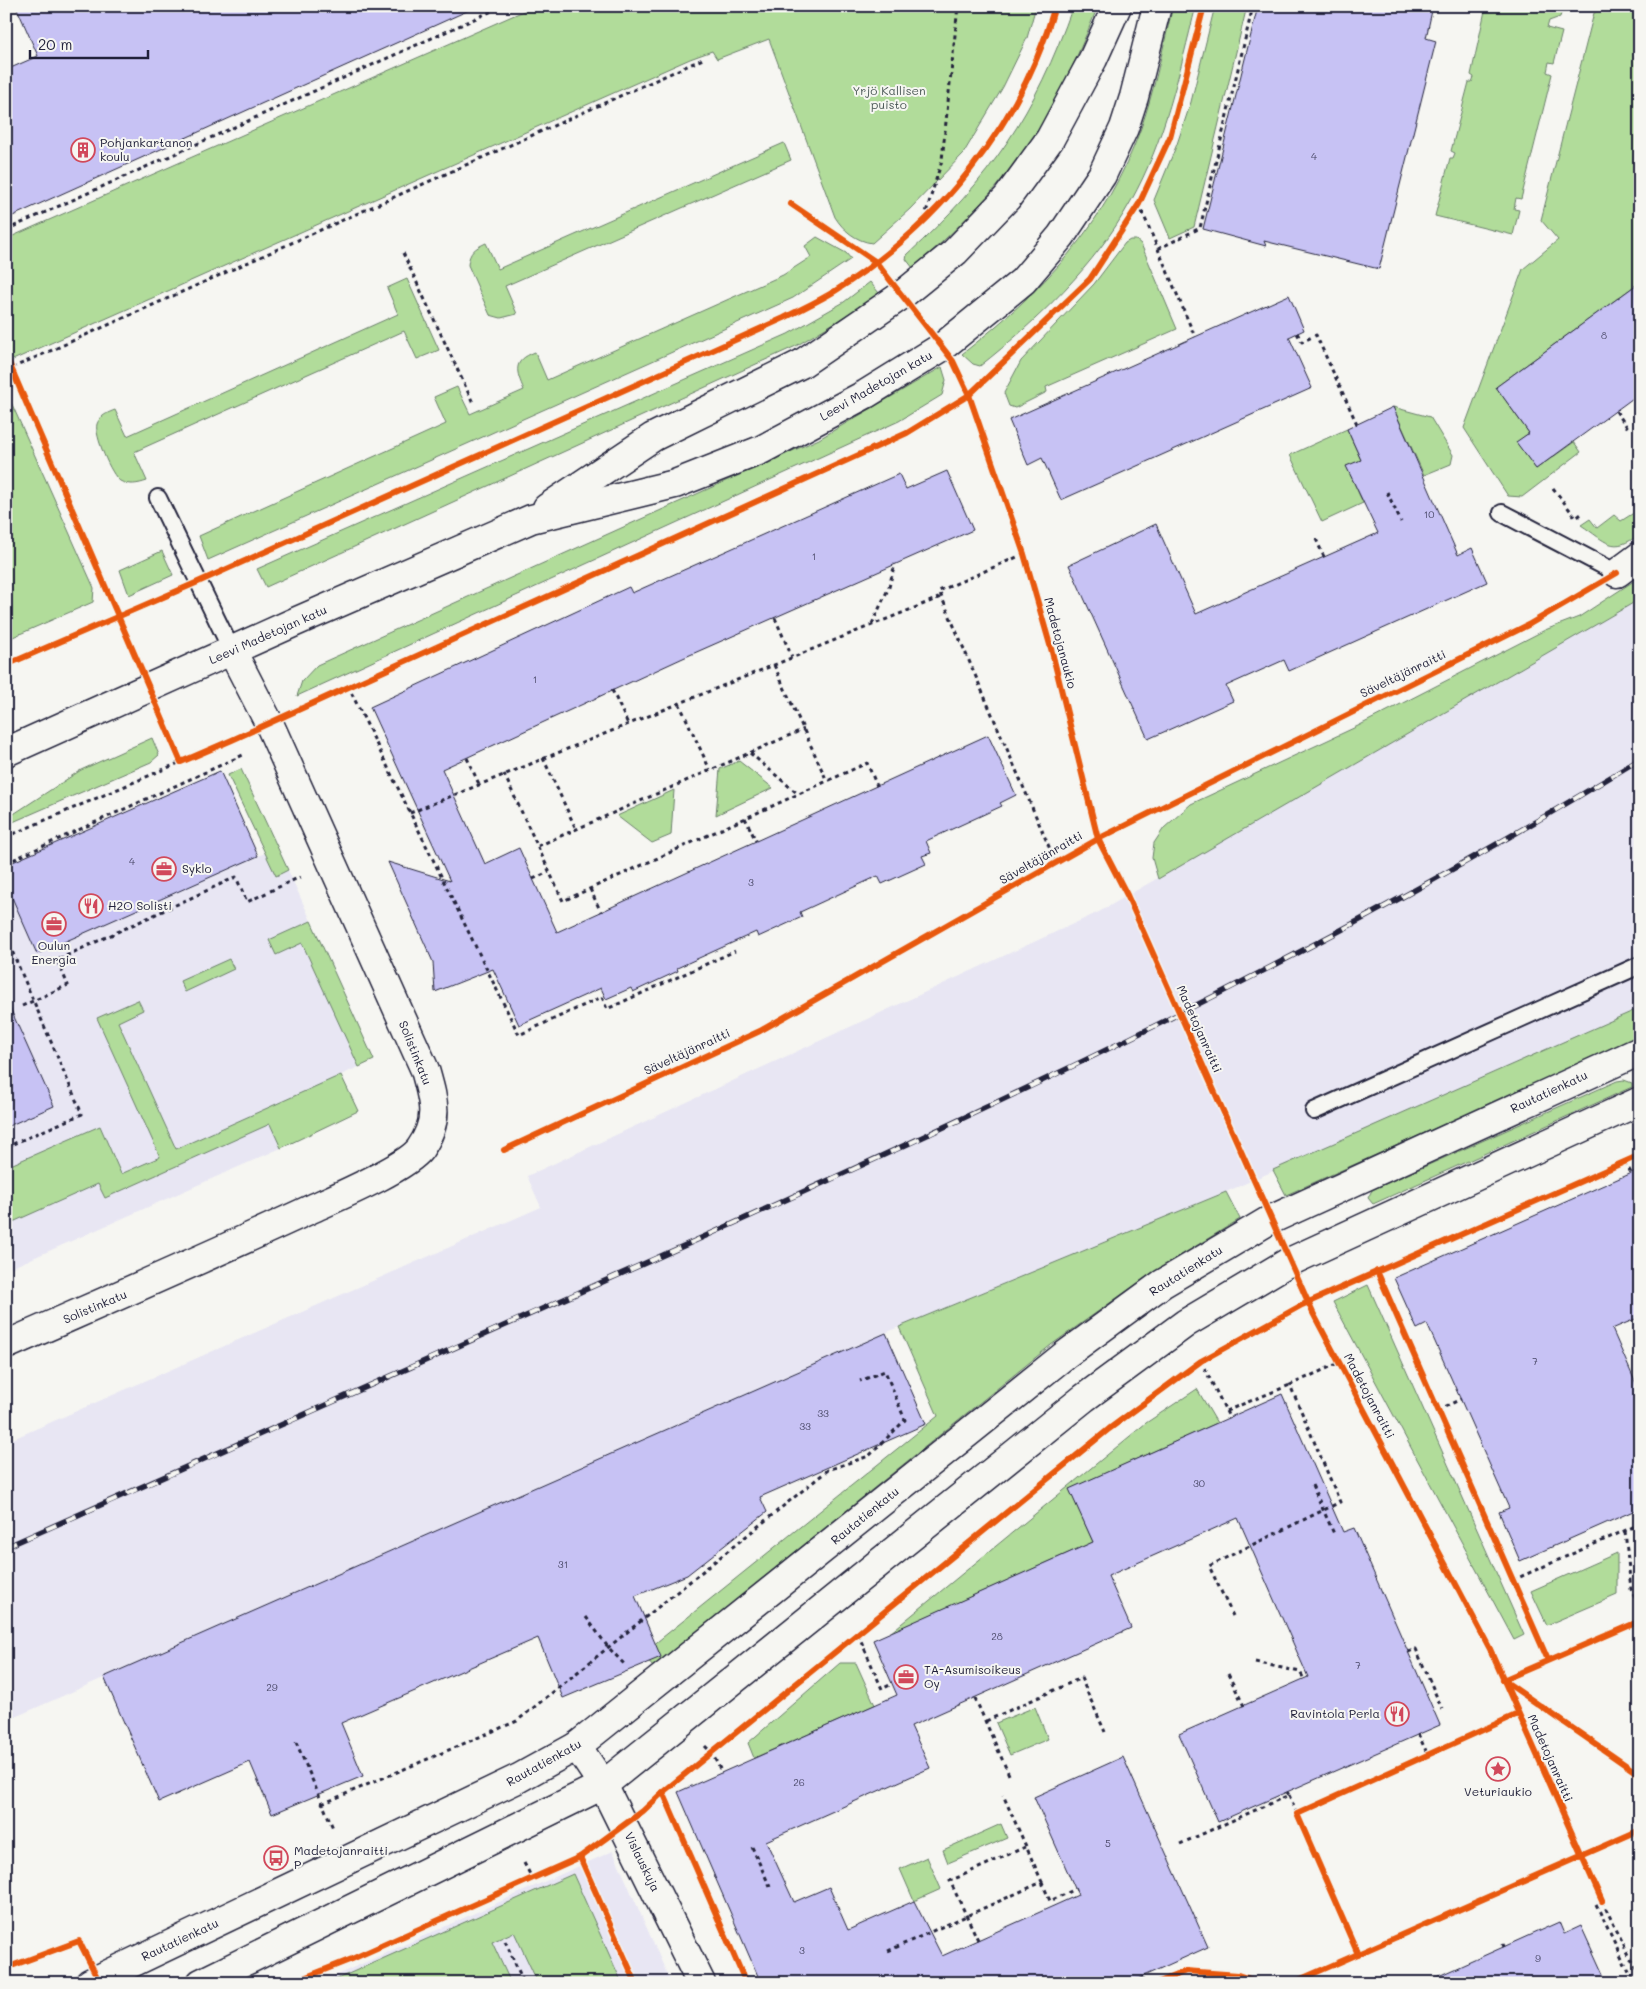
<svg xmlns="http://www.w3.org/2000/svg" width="1646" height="1989" font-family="Mali,sans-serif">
<rect width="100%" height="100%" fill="#f6f6f2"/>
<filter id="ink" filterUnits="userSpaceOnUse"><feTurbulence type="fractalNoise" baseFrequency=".02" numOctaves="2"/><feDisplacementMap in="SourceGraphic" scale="10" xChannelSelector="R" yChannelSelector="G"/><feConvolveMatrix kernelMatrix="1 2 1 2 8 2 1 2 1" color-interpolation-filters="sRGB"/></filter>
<g filter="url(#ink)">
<g fill="#e8e6f3">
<path d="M 1640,599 L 1640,1008 L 1226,1192 L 899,1327 L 6,1721 L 6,1442 L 541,1207 L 527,1176 L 1099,912 Z"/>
<path d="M 220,771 L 258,856 L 265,853 L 276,875 L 288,870 L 374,1060 L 341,1075 L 358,1111 L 281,1148 L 6,1270 L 6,865 Z"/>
<path d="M 613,1851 L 671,1983 L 319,1983 Z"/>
</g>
<g fill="#b1dc9a" stroke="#6a7f6a">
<path d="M 535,6 L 1036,6 L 1027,38 L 1003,87 L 963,154 L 910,209 L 872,243 C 856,241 843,230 835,217 L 769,39 L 717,59 L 712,51 L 690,59 L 6,363 L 6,239 Z"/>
<path d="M 1073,6 L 1098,6 C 1083,43 1068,79 1048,114 C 1013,174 965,223 913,268 L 906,259 L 907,255 C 991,178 1035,114 1073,6 Z"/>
<path d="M 1173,6 L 1196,6 C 1179,73 1165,140 1131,201 C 1095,266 1038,320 980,366 L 973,364 L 962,354 C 1042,291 1106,226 1141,128 C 1155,88 1163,47 1173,6 Z"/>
<path d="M 1215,6 L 1247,6 L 1194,227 L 1170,238 L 1154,200 L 1177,144 L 1191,102 Z"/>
<path d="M 1486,6 L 1567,6 L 1563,7 L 1560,17 L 1549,21 L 1547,28 L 1562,32 L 1554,63 L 1549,62 L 1547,72 L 1552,74 L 1521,199 L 1516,198 L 1514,209 L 1519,210 L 1513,235 L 1435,216 L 1450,158 L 1453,158 L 1455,153 L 1451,151 L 1469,82 L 1472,82 L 1474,77 L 1471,75 Z"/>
<path d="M 1605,6 L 1640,6 L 1640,282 L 1496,387 L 1529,433 L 1517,442 L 1536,469 L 1574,442 L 1581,452 L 1522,497 L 1508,496 L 1464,428 L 1523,269 L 1558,240 L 1541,220 L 1594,13 Z"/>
<path d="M 784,143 L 791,160 L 505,286 L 517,314 L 501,318 L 490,315 L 468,265 C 469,252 475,248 486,243 L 498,269 Z"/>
<path d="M 817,237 L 846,253 L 851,259 L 793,298 L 208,560 L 199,536 L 446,424 L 434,397 L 457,387 L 470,414 L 524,390 C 516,371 512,361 535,352 L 547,380 L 783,275 L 811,257 L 805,246 Z"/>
<path d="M 1130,240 L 1136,240 L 1141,244 L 1177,329 L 1046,387 L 1047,392 L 1015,408 L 1009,406 L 1004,393 L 1021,361 L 1094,284 L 1125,243 Z"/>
<path d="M 407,279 L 439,350 L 417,359 L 404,331 L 134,452 L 147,481 C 138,484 129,486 120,481 C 111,475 94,435 97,424 C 100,416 107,413 115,410 L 127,436 L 398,314 L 387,288 Z"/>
<path d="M 870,282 L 879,293 L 852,312 L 796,346 L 266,587 L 257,569 L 788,334 L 844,302 Z"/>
<path d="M 942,367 L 946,380 L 942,395 L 899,421 L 297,696 L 302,681 L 317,665 L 819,439 Z"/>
<path d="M 6,391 L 94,588 L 93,602 L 6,640 Z"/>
<path d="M 1393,407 L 1430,417 L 1453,455 L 1451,464 L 1424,475 Z"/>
<path d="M 1347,429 L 1361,460 L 1347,467 L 1363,503 L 1322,522 L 1290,455 Z"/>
<path d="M 1640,509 L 1640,534 C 1612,555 1607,542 1581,525 L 1590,519 L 1597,528 L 1614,515 L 1621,521 Z"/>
<path d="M 162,551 L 173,575 L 129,595 L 120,570 Z"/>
<path d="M 1640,577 L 1640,599 L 1158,879 L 1152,858 L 1154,843 L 1164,828 L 1191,804 L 1358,726 L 1545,630 L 1579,617 Z"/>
<path d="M 152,738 L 159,755 L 151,762 L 6,825 L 6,819 L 81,770 Z"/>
<path d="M 739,761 L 773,788 L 716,815 L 720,769 Z"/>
<path d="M 241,769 L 288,870 L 276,876 L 228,775 Z"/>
<path d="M 674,790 L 671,835 L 652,843 L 617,816 Z"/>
<path d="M 311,921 L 374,1060 L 359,1067 L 302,943 L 276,955 L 269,940 Z"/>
<path d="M 229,959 L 234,969 L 185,992 L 180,981 Z"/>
<path d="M 138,1000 L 143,1010 L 118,1022 L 176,1149 L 341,1075 L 358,1111 L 281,1148 L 270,1124 L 105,1198 L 98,1184 L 6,1225 L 6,1167 L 100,1126 L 121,1174 L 160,1157 L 97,1018 Z"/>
<path d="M 1640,1008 L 1640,1037 L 1286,1195 L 1273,1170 Z"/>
<path d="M 1624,1080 L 1632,1083 L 1632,1087 L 1373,1204 L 1368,1198 L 1372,1190 L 1617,1081 Z"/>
<path d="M 1226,1192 L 1240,1219 L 1152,1273 L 1051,1345 L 653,1667 L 642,1654 L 938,1416 L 899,1327 Z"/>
<path d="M 1368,1285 L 1524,1635 L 1514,1640 L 1333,1302 Z"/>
<path d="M 1197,1389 L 1217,1423 L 1070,1489 L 1093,1542 L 890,1633 L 1146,1423 Z"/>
<path d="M 1617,1553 L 1617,1595 L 1547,1625 L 1531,1591 Z"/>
<path d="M 840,1663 L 856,1663 L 875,1705 L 754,1758 L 748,1743 Z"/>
<path d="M 1035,1707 L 1048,1739 L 1010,1755 L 996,1723 Z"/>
<path d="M 1001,1824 L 1007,1838 L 948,1863 L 943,1850 Z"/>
<path d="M 927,1857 L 941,1889 L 914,1901 L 900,1869 Z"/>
<path d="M 573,1874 L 622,1983 L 538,1983 L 514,1932 L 492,1942 L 511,1983 L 328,1983 Z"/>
</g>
<g fill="#c7c2f4" stroke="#22223b">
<path d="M 16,6 L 478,6 L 6,219 L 6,70 L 38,56 Z"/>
<path d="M 1258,6 L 1433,6 L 1426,38 L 1436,41 L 1379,269 L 1264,241 L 1266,246 L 1203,229 Z"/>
<path d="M 1640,282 L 1640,393 L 1536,469 L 1516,442 L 1529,433 L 1496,387 Z"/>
<path d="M 1289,295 L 1304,330 L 1289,337 L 1312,388 L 1061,500 L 1042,458 L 1028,465 L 1009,420 Z"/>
<path d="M 1393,407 L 1458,555 L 1472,548 L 1487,582 L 1289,671 L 1284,660 L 1226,686 L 1233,701 L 1148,739 L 1069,565 L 1156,524 L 1196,614 L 1378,533 L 1346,466 L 1361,460 L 1347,429 Z"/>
<path d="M 947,471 L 973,530 L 683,658 L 442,769 L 485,864 L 519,848 L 557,932 L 988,735 L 1016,795 L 1000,803 L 1002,806 L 926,841 L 931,853 L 922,856 L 926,864 L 882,884 L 878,876 L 800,912 L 802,917 L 758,937 L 756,932 L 677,968 L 678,971 L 633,992 L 631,988 L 606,999 L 601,988 L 519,1025 L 493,969 L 435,992 L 433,962 L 388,862 L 450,881 L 370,707 L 629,587 L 632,593 L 899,474 L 906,489 Z"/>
<path d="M 220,771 L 258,856 L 37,954 L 6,884 L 6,865 Z"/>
<path d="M 6,999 L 54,1106 L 6,1127 Z"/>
<path d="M 1640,1169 L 1640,1317 L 1612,1329 L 1640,1393 L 1640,1508 L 1520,1561 L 1499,1512 L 1509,1508 L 1427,1324 L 1417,1329 L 1394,1278 Z"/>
<path d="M 886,1333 L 926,1424 L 760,1497 L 767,1512 L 687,1575 L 635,1596 L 661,1657 L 563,1698 L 538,1638 L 341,1723 L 363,1776 L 272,1814 L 250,1762 L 159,1802 L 104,1677 Z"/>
<path d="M 1282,1394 L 1343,1532 L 1354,1528 L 1440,1725 L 1218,1822 L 1179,1734 L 1308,1677 L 1238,1518 L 1108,1576 L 1131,1628 L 911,1726 L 930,1768 L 766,1841 L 794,1902 L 829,1887 L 848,1930 L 914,1901 L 942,1956 L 1078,1895 L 1034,1797 L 1123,1757 L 1208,1947 L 1128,1983 L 761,1983 L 678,1792 L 897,1695 L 873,1640 L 1093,1542 L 1069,1489 Z"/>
<path d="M 1559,1922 L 1564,1934 L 1581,1926 L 1607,1983 L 1423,1983 Z"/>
</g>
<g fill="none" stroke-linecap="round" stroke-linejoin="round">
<g stroke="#22223b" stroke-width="20">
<g id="lane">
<path d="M 158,498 L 232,651"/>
<path d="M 1502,513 L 1617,573"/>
<path d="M 1314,1111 L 1640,965"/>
</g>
</g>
<g stroke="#22223b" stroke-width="31">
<g id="street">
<path d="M 1617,573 L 1640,556"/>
<path d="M 6,1345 C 108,1300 210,1256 311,1209 C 335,1198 406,1168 420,1149 C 440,1120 434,1102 425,1070 L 269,723 L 232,651"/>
<path d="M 577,1746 L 603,1785 L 701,1983"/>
</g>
</g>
<g stroke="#22223b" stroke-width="31">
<g id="secondary">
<path d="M 547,508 L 653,437 L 801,364 L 902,295 L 955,252 L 1007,198 L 1050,139 L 1093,59 L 1117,6"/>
<path d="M 6,752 L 295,622 L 531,519 L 675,484 L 761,450 L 866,394 L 942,347 L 1023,281 L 1061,236 L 1102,175 L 1124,128 L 1134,97 L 1157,6"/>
<path d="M 90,1983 L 519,1778 L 577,1746 L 1065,1355 L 1162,1284 L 1268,1221 L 1640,1051"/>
<path d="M 201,1983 L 603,1785 L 1084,1398 L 1186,1323 L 1287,1263 L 1640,1101"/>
</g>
</g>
<g stroke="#22223b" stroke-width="3" stroke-dasharray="4 4" stroke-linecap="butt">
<path d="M 1139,204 L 1195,337"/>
<path d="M 924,219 L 942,160 L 958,6"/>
<path d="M 6,230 L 503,6"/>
<path d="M 1158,249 L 1200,228 L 1253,6"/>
<path d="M 403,253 L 474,405"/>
<path d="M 1297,333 L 1302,342 L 1316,335 L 1357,424"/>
<path d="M 12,368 L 705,58"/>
<path d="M 1616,411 L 1629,430"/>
<path d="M 1553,488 L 1576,518 L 1584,512"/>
<path d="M 1387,492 L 1401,522"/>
<path d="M 1316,539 L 1324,557"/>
<path d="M 1024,554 L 939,591 L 1056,863"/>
<path d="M 775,618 L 792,657"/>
<path d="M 872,624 L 889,587 L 895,564"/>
<path d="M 774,665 L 827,781"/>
<path d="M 348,686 L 519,1035 L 602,997 L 607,1009 L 735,951"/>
<path d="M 612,690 L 628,724"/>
<path d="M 679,703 L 710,770"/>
<path d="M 750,753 L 798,794"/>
<path d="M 467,758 L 479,784"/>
<path d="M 543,758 L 576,829"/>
<path d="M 504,774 L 563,901 L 867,763 L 877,786"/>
<path d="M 410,813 L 941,597"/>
<path d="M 745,818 L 756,841"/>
<path d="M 6,837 L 181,762"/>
<path d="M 538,846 L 804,729"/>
<path d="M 6,863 L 243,755"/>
<path d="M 533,879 L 549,872"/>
<path d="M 590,889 L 601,912"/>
<path d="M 6,937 L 82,1114 L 6,1147"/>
<path d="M 22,1006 L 68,985 L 57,960 L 236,877 L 247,902 L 300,877"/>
<path d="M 1625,1162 L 1631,1173"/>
<path d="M 1201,1361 L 1229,1417"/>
<path d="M 1438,1410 L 1461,1399"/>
<path d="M 1226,1411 L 1290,1385"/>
<path d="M 1312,1485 L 1335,1536"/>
<path d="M 1625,1531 L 1631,1589 L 1640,1608"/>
<path d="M 1513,1580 L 1640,1524"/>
<path d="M 1233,1616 L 1209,1566 L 1340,1502 L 1290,1385 L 1339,1363"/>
<path d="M 586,1617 L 608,1647 L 625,1665"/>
<path d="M 858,1634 L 882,1689 L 892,1684"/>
<path d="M 1408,1652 L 1416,1649 L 1442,1709"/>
<path d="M 1255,1662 L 1300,1672 L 1304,1679"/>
<path d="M 1228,1674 L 1244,1706"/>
<path d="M 975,1698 L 1010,1777"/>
<path d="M 986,1721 L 1081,1678 L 1105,1732"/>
<path d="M 1418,1734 L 1428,1755"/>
<path d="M 296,1742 L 333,1828"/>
<path d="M 705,1746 L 712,1753 L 722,1773"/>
<path d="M 1289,1795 L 1297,1814"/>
<path d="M 322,1804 L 517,1721 L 828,1470 L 869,1456 L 905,1420 L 885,1371 L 860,1381"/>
<path d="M 1180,1844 L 1289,1795 L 1287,1792"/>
<path d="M 752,1847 L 770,1887"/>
<path d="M 524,1863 L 532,1878"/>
<path d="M 1042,1882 L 1050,1901 L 1076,1889"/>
<path d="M 1602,1901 L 1640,1977"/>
<path d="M 1596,1904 L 1634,1983"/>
<path d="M 978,1940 L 950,1881 L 1025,1847"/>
<path d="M 505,1941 L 524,1983"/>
<path d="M 1503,1944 L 1504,1947"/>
<path d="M 888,1951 L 1042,1882 L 1003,1795"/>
<path d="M 1141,1977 L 1144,1983"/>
<path d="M 893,1983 L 901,1979"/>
</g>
<use href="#lane" stroke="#f6f6f2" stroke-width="16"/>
<use href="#street" stroke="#f6f6f2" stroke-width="28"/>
<use href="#secondary" stroke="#f6f6f2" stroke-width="28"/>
<g stroke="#22223b" stroke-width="5.5">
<path id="rail" d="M 6,1547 C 204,1460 401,1371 598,1284 C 954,1126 1308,964 1640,759"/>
</g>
<use href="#rail" stroke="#f6f6f2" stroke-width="4" stroke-dasharray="11" stroke-linecap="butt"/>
<g stroke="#f6f6f2" stroke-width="9">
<g id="cycleway">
<path d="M 791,204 L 876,262 L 953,361 L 969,395 L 1024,554 L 1052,652 L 1098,839 L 1127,895 L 1313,1313 L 1490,1649 L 1602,1901"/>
<path d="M 6,356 L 181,762 L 232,740 L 907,433 L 969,395 L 1090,279 L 1139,204 L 1170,137 L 1204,6"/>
<path d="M 6,665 L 198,582 L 784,318 C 801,309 819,301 835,291 C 938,226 1022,124 1055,6"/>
<path d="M 504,1150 L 760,1031 L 1098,839 L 1528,625 L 1617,573"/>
<path d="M 1377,1271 L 1548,1660"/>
<path d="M 1503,1680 L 1640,1775"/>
<path d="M 1503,1680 L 1640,1621"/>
<path d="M 663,1792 L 746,1983"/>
<path d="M 580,1857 L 636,1983"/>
<path d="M 1358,1954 L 1297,1814 L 1518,1714"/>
<path d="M 6,1968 L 79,1941 L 100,1983"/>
<path d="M 291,1983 L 352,1959 L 580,1857 L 643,1811 L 663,1792 L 1109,1429 L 1201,1361 L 1302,1305 L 1640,1155"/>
<path d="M 1157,1983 L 1186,1971 L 1238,1975 L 1262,1983"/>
<path d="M 1292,1983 L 1640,1830"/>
</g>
</g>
<use href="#cycleway" stroke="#e8590c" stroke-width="6"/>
</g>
</g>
<defs>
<g id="building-ring" transform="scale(1.25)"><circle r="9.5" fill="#f6f6f2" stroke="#d1495b" stroke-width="1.5"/><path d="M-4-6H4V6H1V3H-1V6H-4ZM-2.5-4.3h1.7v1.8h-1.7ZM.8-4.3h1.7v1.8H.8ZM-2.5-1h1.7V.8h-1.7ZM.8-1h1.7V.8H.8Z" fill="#d1495b"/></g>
<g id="office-ring" transform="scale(1.25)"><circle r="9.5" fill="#f6f6f2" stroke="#d1495b" stroke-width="1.5"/><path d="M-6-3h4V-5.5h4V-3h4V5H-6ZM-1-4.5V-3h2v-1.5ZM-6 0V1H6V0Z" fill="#d1495b"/></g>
<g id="restaurant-ring" transform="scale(1.25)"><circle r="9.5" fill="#f6f6f2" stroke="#d1495b" stroke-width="1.5"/><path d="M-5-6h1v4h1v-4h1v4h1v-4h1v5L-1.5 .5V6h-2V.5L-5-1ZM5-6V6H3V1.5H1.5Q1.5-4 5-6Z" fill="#d1495b"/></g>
<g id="sight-ring" transform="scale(1.25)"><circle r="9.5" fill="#f6f6f2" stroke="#d1495b" stroke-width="1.5"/><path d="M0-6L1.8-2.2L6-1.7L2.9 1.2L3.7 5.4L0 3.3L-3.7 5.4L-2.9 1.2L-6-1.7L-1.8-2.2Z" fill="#d1495b"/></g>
<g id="bus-ring" transform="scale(1.25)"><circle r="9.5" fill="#f6f6f2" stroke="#d1495b" stroke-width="1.5"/><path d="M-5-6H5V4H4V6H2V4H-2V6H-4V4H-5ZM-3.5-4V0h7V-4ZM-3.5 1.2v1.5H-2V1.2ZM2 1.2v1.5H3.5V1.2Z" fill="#d1495b"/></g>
</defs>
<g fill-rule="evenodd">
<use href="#building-ring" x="83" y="150"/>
<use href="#office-ring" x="164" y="869"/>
<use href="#restaurant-ring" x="91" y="906"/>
<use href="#office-ring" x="54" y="924"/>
<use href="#office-ring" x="906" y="1677"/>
<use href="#restaurant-ring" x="1397" y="1714"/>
<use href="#sight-ring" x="1498" y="1769"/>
<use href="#bus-ring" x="276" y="1858"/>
</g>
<g text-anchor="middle" stroke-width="4" stroke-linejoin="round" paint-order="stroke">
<g font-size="10" fill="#4b4a69">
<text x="1314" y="160">4</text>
<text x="1604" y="339">8</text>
<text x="1429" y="518">10</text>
<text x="814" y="560">1</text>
<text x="535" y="683">1</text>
<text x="132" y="865">4</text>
<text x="751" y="886">3</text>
<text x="1535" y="1365">7</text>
<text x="823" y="1417">33</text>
<text x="805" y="1430">33</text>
<text x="1199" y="1487">30</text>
<text x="563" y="1568">31</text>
<text x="997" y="1640">28</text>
<text x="1358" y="1669">7</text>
<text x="272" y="1691">29</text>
<text x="799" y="1786">26</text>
<text x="1108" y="1847">5</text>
<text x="802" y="1954">3</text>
<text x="1538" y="1962">9</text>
</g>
<g font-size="12" fill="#4d5a58" stroke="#f6f6f2">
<text x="889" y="95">Yrjö Kallisen<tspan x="889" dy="14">puisto</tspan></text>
</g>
<g font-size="12" fill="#22223b" stroke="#f6f6f2" text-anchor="start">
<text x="100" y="147">Pohjankartanon<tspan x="100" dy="14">koulu</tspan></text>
<text x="182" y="873">Syklo</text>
<text x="108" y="910">H2O Solisti</text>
<text x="54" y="950" text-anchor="middle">Oulun<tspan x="54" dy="14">Energia</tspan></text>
<text x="924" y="1674">TA-Asumisoikeus<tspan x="924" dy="14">Oy</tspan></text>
<text x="1380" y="1718" text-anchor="end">Ravintola Perla</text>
<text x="1498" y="1796" text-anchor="middle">Veturiaukio</text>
<text x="294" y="1855">Madetojanraitti<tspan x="294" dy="14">P</tspan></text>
</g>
<g font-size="12" fill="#22223b" stroke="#f6f6f2">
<text transform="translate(876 386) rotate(-30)" y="4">Leevi Madetojan katu</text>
<text transform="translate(268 635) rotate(-24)" y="4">Leevi Madetojan katu</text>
<text transform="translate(1060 643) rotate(75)" y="4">Madetojanaukio</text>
<text transform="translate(1403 674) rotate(-26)" y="4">Säveltäjänraitti</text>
<text transform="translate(1041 858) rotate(-30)" y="4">Säveltäjänraitti</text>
<text transform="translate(1199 1029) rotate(66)" y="4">Madetojanraitti</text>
<text transform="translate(687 1052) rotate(-25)" y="4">Säveltäjänraitti</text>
<text transform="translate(415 1053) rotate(68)" y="4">Solistinkatu</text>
<text transform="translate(1549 1092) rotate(-25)" y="4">Rautatienkatu</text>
<text transform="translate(1186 1271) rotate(-32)" y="4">Rautatienkatu</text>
<text transform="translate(95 1307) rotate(-23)" y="4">Solistinkatu</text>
<text transform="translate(1369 1396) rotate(62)" y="4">Madetojanraitti</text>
<text transform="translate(865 1516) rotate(-39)" y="4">Rautatienkatu</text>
<text transform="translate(1550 1758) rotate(66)" y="4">Madetojanraitti</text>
<text transform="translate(544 1763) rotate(-29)" y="4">Rautatienkatu</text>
<text transform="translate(642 1862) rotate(64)" y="4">Vislauskuja</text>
<text transform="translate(180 1940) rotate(-25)" y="4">Rautatienkatu</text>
</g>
</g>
<rect width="1646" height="1989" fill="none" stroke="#f6f6f2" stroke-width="25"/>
<rect x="12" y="12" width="1621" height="1964" fill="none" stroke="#22223b" stroke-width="2" filter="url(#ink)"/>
<path d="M30 50v8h118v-8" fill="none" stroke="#22223b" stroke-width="2.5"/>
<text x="38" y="50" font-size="15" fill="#22223b" stroke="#f6f6f2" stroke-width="4" paint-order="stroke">20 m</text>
</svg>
